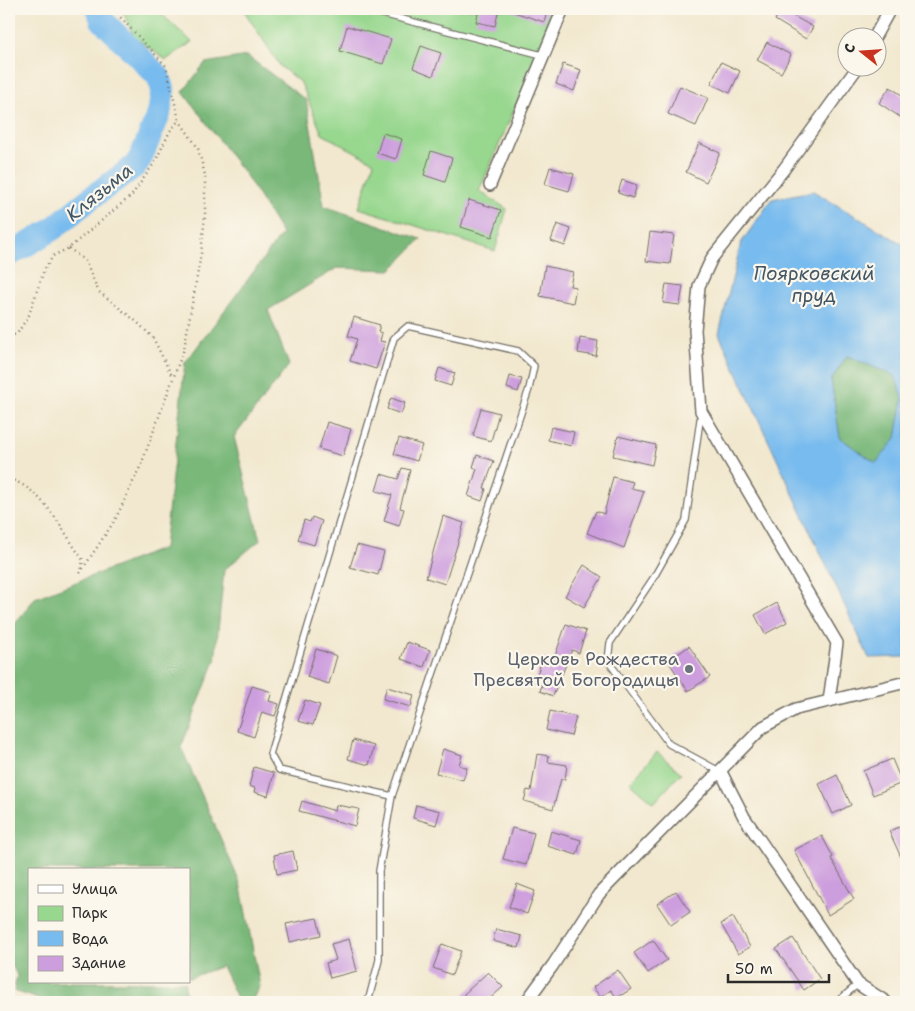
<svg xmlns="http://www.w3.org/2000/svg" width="915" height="1011" font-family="'Shantell Sans',sans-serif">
<rect width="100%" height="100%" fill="#fbf7ec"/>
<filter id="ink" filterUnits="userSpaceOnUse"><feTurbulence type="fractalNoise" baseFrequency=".02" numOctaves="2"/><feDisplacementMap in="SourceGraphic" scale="10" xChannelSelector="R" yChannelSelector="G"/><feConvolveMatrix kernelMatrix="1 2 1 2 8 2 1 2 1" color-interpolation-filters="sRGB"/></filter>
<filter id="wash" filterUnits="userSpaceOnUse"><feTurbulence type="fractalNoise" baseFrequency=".0096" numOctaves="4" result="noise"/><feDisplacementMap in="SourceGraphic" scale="20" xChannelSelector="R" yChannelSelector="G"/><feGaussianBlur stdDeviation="1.12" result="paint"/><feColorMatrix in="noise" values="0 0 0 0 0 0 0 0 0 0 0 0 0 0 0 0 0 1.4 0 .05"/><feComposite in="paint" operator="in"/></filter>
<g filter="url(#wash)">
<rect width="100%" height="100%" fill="#f2e8cf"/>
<g fill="#97d78e" stroke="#61815c">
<path d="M 122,9 L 156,9 L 192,42 L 166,60 L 134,37 Z"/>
<path d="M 243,9 L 558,9 L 479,191 L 507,209 L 495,251 L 359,208 L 374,162 L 322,134 L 301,83 L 281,67 Z"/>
<path d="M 657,752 L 681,773 L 654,803 L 630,782 Z"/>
</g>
<g fill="#79b879" stroke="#527252">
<path d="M 247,56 L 306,100 L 324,206 L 421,239 L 391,270 L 337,268 L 268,310 L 289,365 L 234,437 L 260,540 L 224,570 L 215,661 L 181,747 L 240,883 L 260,986 L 251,1002 L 239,1002 L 222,966 L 189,978 L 189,870 L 29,870 L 29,982 L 185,982 L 186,1002 L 41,1002 L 39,999 L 14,991 L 17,975 L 9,960 L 9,632 L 35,598 L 164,548 L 185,363 L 282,234 L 247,177 L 183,92 L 205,63 Z"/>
<path d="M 847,356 L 895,376 L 903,399 L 896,439 L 876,463 L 840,438 L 831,380 Z"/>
</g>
<path fill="#78bbee" stroke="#52738c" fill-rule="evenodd" d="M 813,191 L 906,246 L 906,657 L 869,658 L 719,334 L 741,243 L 772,199 ZM 847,356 L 895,376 L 903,399 L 896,438 L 876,463 L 840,438 L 831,380 Z"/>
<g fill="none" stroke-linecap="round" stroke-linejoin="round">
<path stroke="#78bbee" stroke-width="24" d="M 9,255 L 50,231 L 92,197 L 135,166 L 141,157 L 159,114 L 163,89 L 158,76 L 102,20 L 98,9"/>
</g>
<g id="blocks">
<g fill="#cd9ede">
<path d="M 479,9 L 499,9 L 495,26 L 476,22 Z"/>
<path d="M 511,9 L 548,9 L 544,22 L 511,11 Z"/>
<path d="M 781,9 L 813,27 L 806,39 L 775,20 Z"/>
<path d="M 347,26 L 391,39 L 383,64 L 340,51 Z"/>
<path d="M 767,42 L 791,55 L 781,73 L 757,60 Z"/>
<path d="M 421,46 L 441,53 L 433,76 L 413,68 Z"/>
<path d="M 721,62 L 740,71 L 730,93 L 711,84 Z"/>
<path d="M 563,64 L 581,70 L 574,91 L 556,84 Z"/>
<path d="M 680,86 L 708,98 L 696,126 L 668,114 Z"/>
<path d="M 890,87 L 906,98 L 906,108 L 900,117 L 879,103 Z"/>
<path d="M 383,133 L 402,139 L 396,159 L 377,153 Z"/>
<path d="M 699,143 L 720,153 L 706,182 L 686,172 Z"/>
<path d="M 431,151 L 452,158 L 445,182 L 424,175 Z"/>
<path d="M 550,167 L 574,174 L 569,191 L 545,184 Z"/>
<path d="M 622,180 L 637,185 L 633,198 L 618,193 Z"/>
<path d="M 469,200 L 501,210 L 492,237 L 461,227 Z"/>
<path d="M 557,224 L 571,229 L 565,246 L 551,241 Z"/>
<path d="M 650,232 L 674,235 L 670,264 L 646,261 Z"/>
<path d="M 545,266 L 573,272 L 570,286 L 576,287 L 573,303 L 540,296 Z"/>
<path d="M 666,284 L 683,286 L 680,305 L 663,303 Z"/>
<path d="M 354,317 L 380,325 L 378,332 L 382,333 L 380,341 L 385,342 L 376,369 L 350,361 L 357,339 L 348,336 Z"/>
<path d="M 580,338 L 598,341 L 596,356 L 578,353 Z"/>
<path d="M 439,368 L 455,373 L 451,386 L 435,381 Z"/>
<path d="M 510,376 L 522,379 L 518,392 L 507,388 Z"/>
<path d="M 391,398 L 405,403 L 401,414 L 387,409 Z"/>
<path d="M 481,408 L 499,413 L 491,441 L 473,436 Z"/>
<path d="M 327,422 L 351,429 L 343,456 L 319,449 Z"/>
<path d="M 551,427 L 574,432 L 571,446 L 548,440 Z"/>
<path d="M 618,436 L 656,445 L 652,465 L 613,456 Z"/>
<path d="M 399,438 L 422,445 L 417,461 L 394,454 Z"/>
<path d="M 477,455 L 494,461 L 484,488 L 486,489 L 482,501 L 468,496 L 477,469 L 473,467 Z"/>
<path d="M 402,468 L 410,470 L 400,508 L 404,509 L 399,526 L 384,521 L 392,495 L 376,491 L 381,474 L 398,479 Z"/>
<path d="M 613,477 L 633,482 L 631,488 L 644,491 L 624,548 L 587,533 L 596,511 L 604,514 Z"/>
<path d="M 443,516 L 464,523 L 445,584 L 426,578 Z"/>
<path d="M 312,517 L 322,521 L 314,545 L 298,540 L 304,520 L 310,522 Z"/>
<path d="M 357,545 L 384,552 L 378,575 L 350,567 Z"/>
<path d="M 584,565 L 602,577 L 584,607 L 565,596 Z"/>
<path d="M 777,603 L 787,622 L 765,634 L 755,615 Z"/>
<path d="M 566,624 L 586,631 L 579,653 L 572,650 L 553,696 L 540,691 L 542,685 L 534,682 L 543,658 L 553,662 Z"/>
<path d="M 407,642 L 430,650 L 424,667 L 401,659 Z"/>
<path d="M 689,646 L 710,677 L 688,691 L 668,661 Z"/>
<path d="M 316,649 L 337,656 L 329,684 L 307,677 Z"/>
<path d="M 252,686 L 272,692 L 269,701 L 279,704 L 275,716 L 262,712 L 254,737 L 237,731 Z"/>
<path d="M 387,687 L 414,695 L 411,707 L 383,699 Z"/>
<path d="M 305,700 L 320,705 L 313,725 L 298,721 Z"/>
<path d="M 550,711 L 576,717 L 571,736 L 546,730 Z"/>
<path d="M 353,740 L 374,746 L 369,765 L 348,759 Z"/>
<path d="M 443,749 L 462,755 L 459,765 L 467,768 L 463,780 L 436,773 Z"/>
<path d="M 537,754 L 549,756 L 548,762 L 567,765 L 565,779 L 561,779 L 553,809 L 524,801 L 527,790 L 531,791 Z"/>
<path d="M 892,759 L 902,783 L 873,795 L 863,771 Z"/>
<path d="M 254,767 L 274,773 L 268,796 L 254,792 L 255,788 L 249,786 Z"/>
<path d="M 837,775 L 851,805 L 833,814 L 819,784 Z"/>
<path d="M 302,801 L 335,811 L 336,805 L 359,809 L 355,826 L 299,811 Z"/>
<path d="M 416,805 L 440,811 L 436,825 L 413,818 Z"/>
<path d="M 902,826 L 906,835 L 906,868 L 889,831 Z"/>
<path d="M 512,828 L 534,833 L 526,865 L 503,859 Z"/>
<path d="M 551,831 L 581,840 L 577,855 L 547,846 Z"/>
<path d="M 822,836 L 833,857 L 831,858 L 854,899 L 828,915 L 794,850 Z"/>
<path d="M 293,851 L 297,870 L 277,874 L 274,855 Z"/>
<path d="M 517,884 L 535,891 L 527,914 L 509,907 Z"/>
<path d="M 676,891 L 690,912 L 671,925 L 657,904 Z"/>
<path d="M 733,917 L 750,947 L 738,954 L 721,924 Z"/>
<path d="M 317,918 L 321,935 L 290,942 L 286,924 Z"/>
<path d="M 496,929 L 522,936 L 519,948 L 493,941 Z"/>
<path d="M 793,938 L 820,979 L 804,990 L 776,949 Z"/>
<path d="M 349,939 L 357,971 L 330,978 L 326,963 L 336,960 L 331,944 Z"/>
<path d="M 653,940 L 667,960 L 648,973 L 634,953 Z"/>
<path d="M 442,944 L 461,951 L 452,975 L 433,968 Z"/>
<path d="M 618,970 L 631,989 L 617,998 L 611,990 L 600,997 L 593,987 Z"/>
<path d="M 488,972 L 503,987 L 486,1002 L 468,1002 L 464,998 L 464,994 Z"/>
</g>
</g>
</g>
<g filter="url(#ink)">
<use href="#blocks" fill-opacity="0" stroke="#716d64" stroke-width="1"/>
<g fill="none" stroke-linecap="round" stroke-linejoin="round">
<g stroke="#716d64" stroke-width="8">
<g id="service">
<path d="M 363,9 L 542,55"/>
<path d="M 701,413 L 686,520 L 654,577 L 610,643 L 608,661 L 669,744 L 719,771"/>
<path d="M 368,1002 L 379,960 L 379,871 L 392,796 L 529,389 L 534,366 L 518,351 L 408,326 L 394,338 L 270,754 L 279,770 L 392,796"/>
<path d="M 837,1002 L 858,984"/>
</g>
</g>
<g stroke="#716d64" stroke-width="14">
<g id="minor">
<path d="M 874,38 L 890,9"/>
<path d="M 490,185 L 563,9"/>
<path d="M 829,701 L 906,682"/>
<path d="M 721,772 L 744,817 L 858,984 L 886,1002"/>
<path d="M 526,1002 L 553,965 L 599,894 L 763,727 L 796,709 L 829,701 L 837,643 L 701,411 L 695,330 L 699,286 L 712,258 L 784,169 L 857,68"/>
</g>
</g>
<g stroke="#716d64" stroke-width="2.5" stroke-dasharray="1 4" stroke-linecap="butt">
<path d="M 69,248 L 85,261 L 99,292 L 137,322 L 153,338 L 172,376"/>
<path d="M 9,336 L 17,334 L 29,315 L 44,270 L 53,256 L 69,248 L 132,195 L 155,162 L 170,131 L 179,120 L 166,66 L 120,17 L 116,9"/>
<path d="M 9,479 C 44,489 63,532 83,560 L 81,571"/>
<path d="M 80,573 L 115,520 L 141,465 L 184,349 L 201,254 L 205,216 L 205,175 L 198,148 L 179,120"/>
</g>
<use href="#service" stroke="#fff" stroke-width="5.5"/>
<use href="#minor" stroke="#fff" stroke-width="11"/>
</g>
</g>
<circle fill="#6b7280" stroke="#fbf7ec" stroke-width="2" cx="689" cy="669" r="5"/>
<g text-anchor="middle" stroke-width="4.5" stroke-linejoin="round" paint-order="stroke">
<g font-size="18" fill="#5b616d" stroke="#fbf7ec" text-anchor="end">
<text x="679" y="665">Церковь Рождества<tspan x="679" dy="21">Пресвятой Богородицы</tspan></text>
</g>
<g font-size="19" font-style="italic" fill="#425666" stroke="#fbf7ec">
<text transform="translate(99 192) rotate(-39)" y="7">Клязьма</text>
<text x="814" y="280">Поярковский<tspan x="814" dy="22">пруд</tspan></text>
</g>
</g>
<rect width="915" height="1011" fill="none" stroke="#fbf7ec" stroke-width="30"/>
<rect x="28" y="868" width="162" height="115" fill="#fbf7ec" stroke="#a8a59f"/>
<rect x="38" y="885" width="25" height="8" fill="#ffffff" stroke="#a8a59f"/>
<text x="72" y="894" font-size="15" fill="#2b2b2b">Улица</text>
<rect x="38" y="906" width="25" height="15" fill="#97d78e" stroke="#a8a59f"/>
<text x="72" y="918" font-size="15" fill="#2b2b2b">Парк</text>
<rect x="38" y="931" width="25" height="15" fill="#78bbee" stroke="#a8a59f"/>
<text x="72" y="944" font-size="15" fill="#2b2b2b">Вода</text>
<rect x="38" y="956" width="25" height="15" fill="#cd9ede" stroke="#a8a59f"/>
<text x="72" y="968" font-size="15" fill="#2b2b2b">Здание</text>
<g transform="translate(862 52) rotate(287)"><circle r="24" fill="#fbf7ec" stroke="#a8a59f"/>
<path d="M0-4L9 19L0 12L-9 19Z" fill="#c8321e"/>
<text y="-8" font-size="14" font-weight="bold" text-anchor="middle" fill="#2b2b2b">С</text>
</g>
<path d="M728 974v8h101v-8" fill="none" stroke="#2b2b2b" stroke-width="2.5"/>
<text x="735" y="974" font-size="15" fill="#2b2b2b" stroke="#fbf7ec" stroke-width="4" paint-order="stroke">50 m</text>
</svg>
